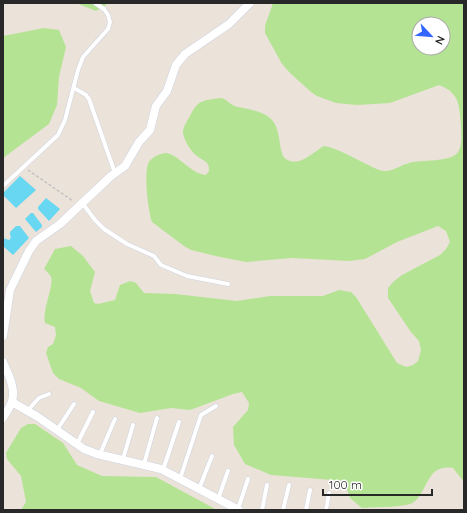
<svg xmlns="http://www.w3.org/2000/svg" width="467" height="513" font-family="Quicksand,sans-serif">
<rect width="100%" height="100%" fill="#ebe2d9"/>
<g fill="#b4e493" fill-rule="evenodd">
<path d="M 76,3 L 109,3 L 96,11 Z"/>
<path d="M 273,3 L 464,3 L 464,482 L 453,468 C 426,464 429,490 414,502 C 406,508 373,507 362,508 L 350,498 L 344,481 L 271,475 L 245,464 L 234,445 L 233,427 L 248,410 L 249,403 L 242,392 L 233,394 L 190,410 L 171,408 L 140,413 L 99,401 L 81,388 L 59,379 L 53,373 L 46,353 L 48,347 L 53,344 L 56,335 L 55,327 L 45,323 C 42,309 54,287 51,277 C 50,274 46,271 44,269 L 55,249 L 71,246 L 83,256 L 95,272 L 90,291 L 94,303 L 98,304 L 115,300 L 120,285 L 130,281 L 136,283 L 144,293 L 175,294 L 237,301 L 270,296 L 323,296 L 339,290 L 351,292 L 356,297 L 397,363 L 406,367 L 413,365 L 418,361 L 421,350 L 419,341 L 411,332 L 388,298 L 388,288 L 393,282 L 402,275 L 440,255 L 446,249 L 450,242 L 446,231 L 438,226 L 397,242 L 365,259 L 349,261 L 292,258 L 246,262 L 220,257 L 191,250 L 184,246 L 152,222 C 148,211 144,175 148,164 C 150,158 160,153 166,153 C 178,154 191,174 206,175 L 209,171 C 209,161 205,162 197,156 C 191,152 184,140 183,133 C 183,127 187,121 190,116 C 196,104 199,101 213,99 C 215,99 219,98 222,98 C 227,100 232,106 238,107 C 248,109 262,111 270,118 C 283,129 277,153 286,159 C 299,168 313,152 324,146 C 339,149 352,157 366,164 C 371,166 377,170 383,171 C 393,172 400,165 409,163 C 421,159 451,163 458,152 C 463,145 461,132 461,125 C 460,115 460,100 452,93 C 449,89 443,87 439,85 L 390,103 L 357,105 L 336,103 L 317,96 L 311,92 L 290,73 L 282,64 L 265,33 L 265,26 ZM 419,24 L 443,24 L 443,48 L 419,48 Z"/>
<path d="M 44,28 L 59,30 L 66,47 L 59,77 L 57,105 L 49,124 L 3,158 L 3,36 Z"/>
<path d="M 28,424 L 35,424 L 63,443 L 77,465 L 102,476 L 156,477 L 217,510 L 21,510 L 26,502 L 21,476 L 7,459 L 6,453 L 21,428 Z"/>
</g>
<g fill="#67d7f2">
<path d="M 20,176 L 36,190 L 16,208 L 3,195 L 3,193 Z"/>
<path d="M 46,198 L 60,209 L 49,221 L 38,209 L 38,207 Z"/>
<path d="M 31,213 L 33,213 L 42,225 L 42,227 L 36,232 L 25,219 Z"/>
<path d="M 16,226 L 20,226 L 29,238 L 13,255 L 3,246 L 3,238 L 9,240 C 13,237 9,235 10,232 Z"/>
</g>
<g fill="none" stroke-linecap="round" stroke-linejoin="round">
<g stroke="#ced3e2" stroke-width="5">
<g id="service">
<path d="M 74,88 L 86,95 L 89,99 L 115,173"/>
<path d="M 3,186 L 58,135 L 65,120 L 78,70 L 83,57 L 108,29 L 110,22 L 108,15 L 104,9 L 95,3"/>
<path d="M 83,204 L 95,220 L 104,229 L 127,244 L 154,256 L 161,265 L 187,276 L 228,284"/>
<path d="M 28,410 L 39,398 L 49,394"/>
<path d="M 57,430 L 74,404"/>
<path d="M 77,444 L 93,412"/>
<path d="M 100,454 L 115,419"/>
<path d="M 123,459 L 133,425"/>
<path d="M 144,464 L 157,418"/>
<path d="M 163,470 L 179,422"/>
<path d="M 180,479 L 201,415 L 216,406"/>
<path d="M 199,489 L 212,456"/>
<path d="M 218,499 L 228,471"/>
<path d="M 238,509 L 248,479"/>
<path d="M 262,510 L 267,485"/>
<path d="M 283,510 L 289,485"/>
<path d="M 306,510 L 310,490"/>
<path d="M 326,510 L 329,493"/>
</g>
</g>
<g stroke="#ced3e2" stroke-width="9">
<g id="minor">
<path d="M 3,336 L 10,290 L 29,251 L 36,241 L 60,224 L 111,176 L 125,166 L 139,142 L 150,130 L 156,106 L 167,91 L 176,65 L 185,54 L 229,24 L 250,3"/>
<path d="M 3,362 C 8,374 16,388 12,401 C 10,407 6,413 3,418"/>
<path d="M 12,402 L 38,417 L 84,449 L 97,454 L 161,469 L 239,510"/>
</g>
</g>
<path stroke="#c3c3c3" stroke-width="1.5" stroke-dasharray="3 2" stroke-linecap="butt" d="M 28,170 L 73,201"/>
<use href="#service" stroke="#fff" stroke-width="4"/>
<use href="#minor" stroke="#fff" stroke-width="8"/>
</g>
<rect width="467" height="513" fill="none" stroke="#282828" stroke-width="8"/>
<g transform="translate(431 36) rotate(116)"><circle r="19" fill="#ffffff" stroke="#a9a9a9"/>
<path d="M0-3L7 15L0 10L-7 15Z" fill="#3266ff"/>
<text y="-6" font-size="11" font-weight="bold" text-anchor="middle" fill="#282828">N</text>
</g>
<path d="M323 489v6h109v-6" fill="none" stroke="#282828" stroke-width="2"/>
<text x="329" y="489" font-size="12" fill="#282828" stroke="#ffffff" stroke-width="3" paint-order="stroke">100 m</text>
</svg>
